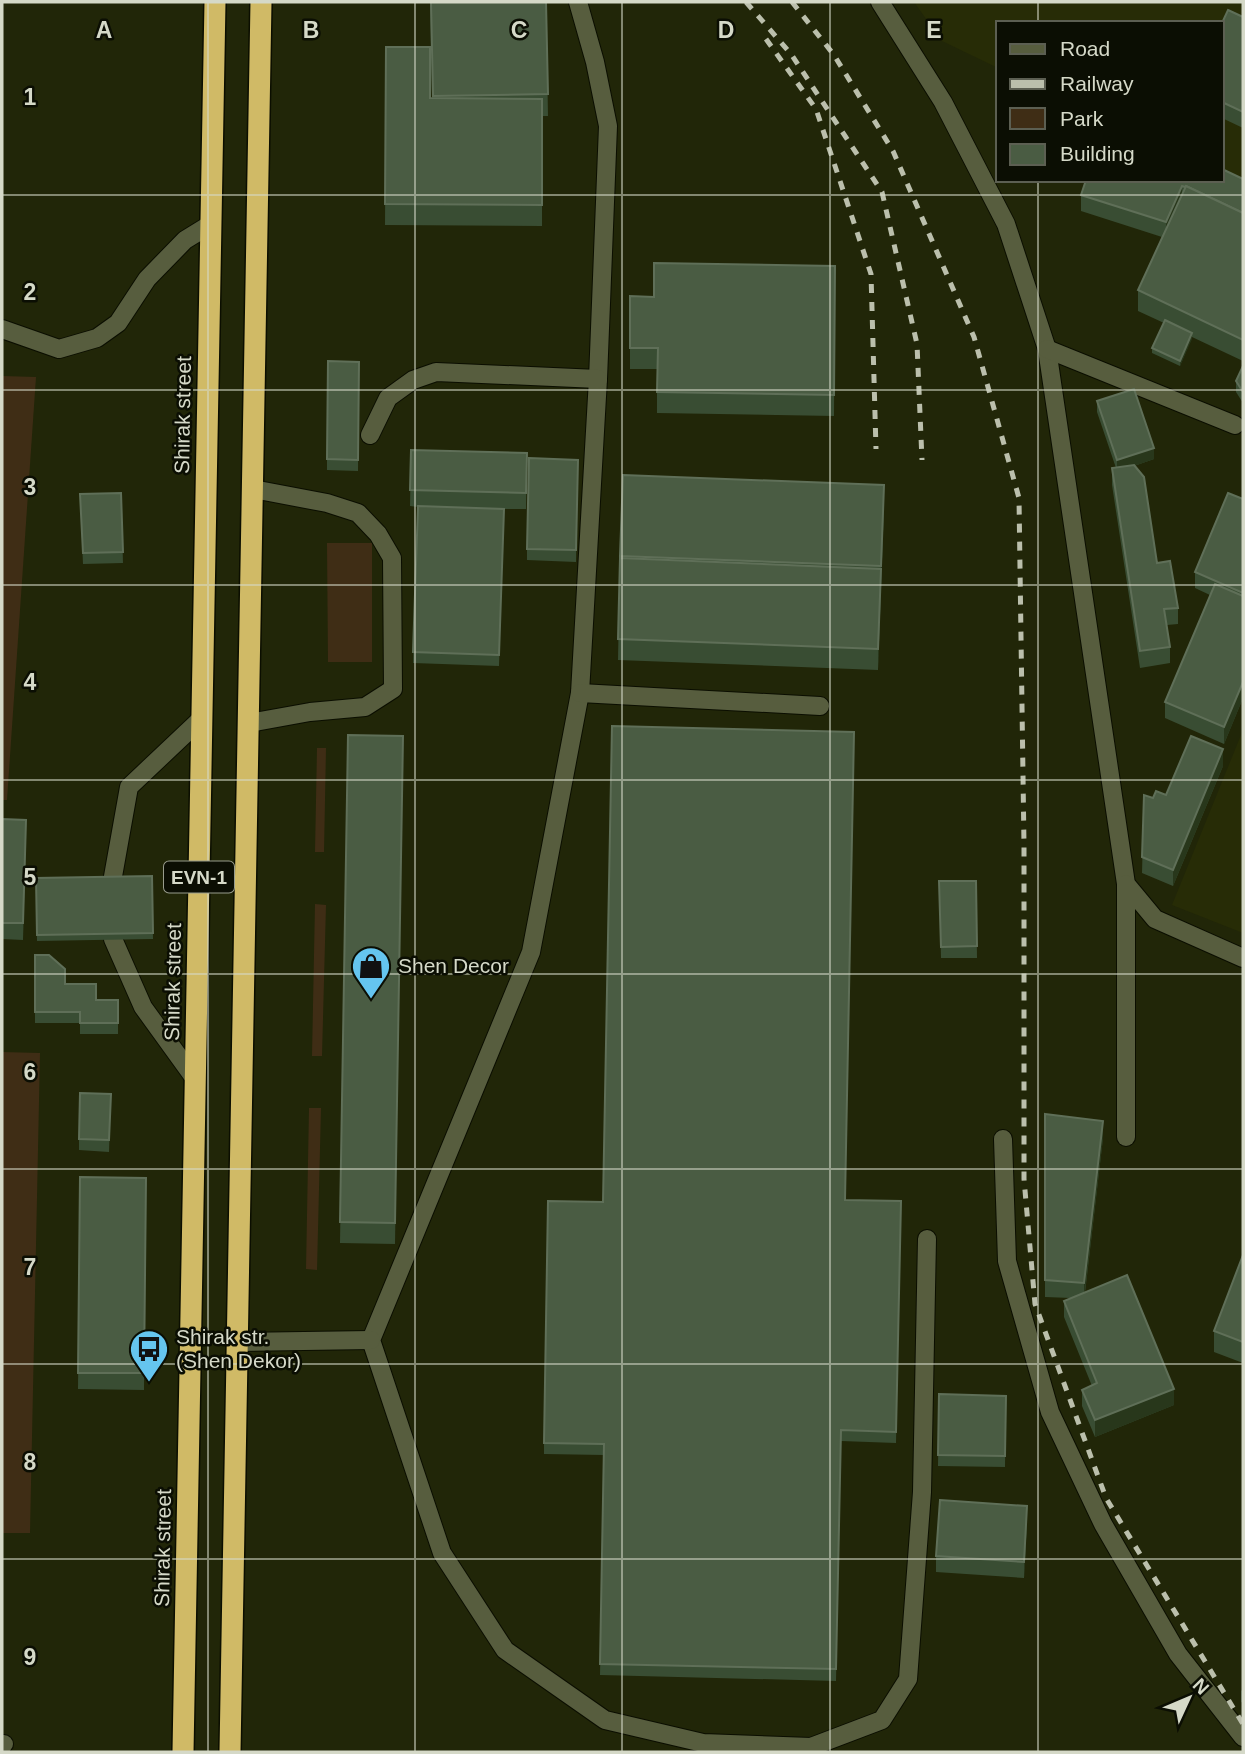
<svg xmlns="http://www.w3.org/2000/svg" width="1245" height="1754" font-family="Arial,sans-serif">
<rect width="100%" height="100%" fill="#212608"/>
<g fill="#272c06">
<path d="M 914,2 L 1243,2 L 1243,186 L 1222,176 L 1222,23 L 998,23 L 998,68 L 942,41 Z"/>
<path d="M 1243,730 L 1243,933 L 1172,905 Z"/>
</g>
<g fill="#3f2d15">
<path d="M 2,376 L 36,377 L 7,800 L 2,800 Z"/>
<path d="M 327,543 L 372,543 L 372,662 L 328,662 Z"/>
<path d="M 317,748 L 326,748 L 324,852 L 315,852 Z"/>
<path d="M 315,904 L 326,905 L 322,1056 L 312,1056 Z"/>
<path d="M 2,1052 L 40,1053 L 30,1533 L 2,1533 Z"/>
<path d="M 309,1108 L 321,1108 L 317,1270 L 306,1269 Z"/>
</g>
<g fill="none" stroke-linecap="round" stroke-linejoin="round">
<g stroke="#0b0e00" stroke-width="20">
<g id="minor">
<path d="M 578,2 L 595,62 L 608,126 L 598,379 L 580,693 L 531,952 L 371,1340 L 442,1553 L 505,1650 L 605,1720 L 703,1743 L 811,1747 L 882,1720 L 908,1679 L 922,1492 L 927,1239"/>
<path d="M 880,2 L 943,102 L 1006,224 L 1047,349 L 1126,884 L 1155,919 L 1243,958"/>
<path d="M 2,329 L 59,349 L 97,338 L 118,323 L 147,279 L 185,240 L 211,224"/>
<path d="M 1047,349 L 1235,425"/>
<path d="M 370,435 L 388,398 L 413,380 L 436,372 L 598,379"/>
<path d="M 580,693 L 820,706"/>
<path d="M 249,723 L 310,712 L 365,707 L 393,689 L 392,558 L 378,534 L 358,513 L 327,503 L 253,489"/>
<path d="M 112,882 L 129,787 L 202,718"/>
<path d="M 113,939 L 143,1007 L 195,1079"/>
<path d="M 1126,1137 L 1126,884"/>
<path d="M 1003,1139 L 1007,1261 L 1050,1412 L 1103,1524 L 1178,1654 L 1243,1737"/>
<path d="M 238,1342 L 371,1340"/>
<path d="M 2,1744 L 4,1744"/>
</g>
</g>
<g stroke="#0b0e00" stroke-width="24">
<g id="highway">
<path d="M 183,1752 L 215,2"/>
<path d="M 230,1752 L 261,2"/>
</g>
</g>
<use href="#minor" stroke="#575d3e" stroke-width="18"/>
<use href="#highway" stroke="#d0ba66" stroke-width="21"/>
<g stroke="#bbbfac" stroke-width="5" stroke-dasharray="9 9" stroke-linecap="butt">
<path d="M 746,2 L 791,54 L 882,192 L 917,344 L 922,460"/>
<path d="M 792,2 L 834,55 L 893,151 L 974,337 L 1019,498 L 1024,845 L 1024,1179 L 1035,1304 L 1106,1498 L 1243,1724"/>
<path d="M 766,39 L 816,109 L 871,274 L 876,449"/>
</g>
</g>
<g fill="#394d33">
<path d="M 430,2 L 546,2 L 548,116 L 542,116 L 542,226 L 385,225 L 386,47 L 430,98 L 432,98 Z"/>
<path d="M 1243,17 L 1243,128 L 1222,118 L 1222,23 Z"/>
<path d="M 1243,179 L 1243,361 L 1192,337 L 1180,366 L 1152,353 L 1152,348 L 1164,323 L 1138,311 L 1138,290 L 1162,237 L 1081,211 L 1081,195 Z"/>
<path d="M 835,266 L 834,416 L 657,413 L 657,369 L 630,369 L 630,296 L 654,297 Z"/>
<path d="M 359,362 L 358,471 L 327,470 L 327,459 Z"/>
<path d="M 1243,366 L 1243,403 L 1236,392 L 1236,381 Z"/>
<path d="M 1097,401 L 1154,459 L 1134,466 L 1157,563 L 1178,608 L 1178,624 L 1167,625 L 1170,647 L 1170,663 L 1140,668 L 1112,485 L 1112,468 L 1116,468 L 1097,412 Z"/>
<path d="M 411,450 L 527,453 L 526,509 L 504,509 L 499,666 L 413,663 L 418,507 L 410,506 Z"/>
<path d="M 578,460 L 576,562 L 527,560 L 527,549 Z"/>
<path d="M 121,493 L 123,563 L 83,564 L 80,494 Z"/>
<path d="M 1243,499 L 1243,698 L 1224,744 L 1165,718 L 1165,702 L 1210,595 L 1195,588 L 1195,572 Z"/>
<path d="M 884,506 L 878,670 L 618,660 L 620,556 Z"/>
<path d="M 348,735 L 403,736 L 395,1244 L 340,1243 Z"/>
<path d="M 1223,766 L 1173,886 L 1142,873 L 1144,795 L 1153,798 L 1166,795 Z"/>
<path d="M 2,819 L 26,836 L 23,940 L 2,939 Z"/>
<path d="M 152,876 L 153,939 L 37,941 L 36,878 Z"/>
<path d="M 939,881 L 976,881 L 977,958 L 941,958 Z"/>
<path d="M 35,955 L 65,984 L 96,1000 L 118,1000 L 118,1034 L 80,1034 L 80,1023 L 35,1023 Z"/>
<path d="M 111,1094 L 109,1152 L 79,1150 L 79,1139 Z"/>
<path d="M 1045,1114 L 1103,1138 L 1085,1293 L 1174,1405 L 1095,1437 L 1082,1406 L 1082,1390 L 1092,1386 L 1064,1317 L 1064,1301 L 1071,1298 L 1045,1297 Z"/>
<path d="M 80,1177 L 146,1178 L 144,1390 L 78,1389 Z"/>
<path d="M 845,1200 L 901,1212 L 896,1443 L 841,1441 L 836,1681 L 600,1675 L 604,1455 L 544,1454 L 544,1443 L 603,1202 Z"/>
<path d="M 1243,1255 L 1243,1363 L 1214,1352 L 1214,1331 Z"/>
<path d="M 939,1394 L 1006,1396 L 1005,1467 L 938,1466 Z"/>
<path d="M 1027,1522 L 1024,1578 L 936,1572 L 936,1556 Z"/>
<path d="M 1243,1689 L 1243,1703 L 1241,1702 L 1241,1691 Z"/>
</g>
<g fill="#28371b">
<path d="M 1182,186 L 1182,202 L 1166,238 L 1166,222 Z"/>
<path d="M 1192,333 L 1192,339 L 1180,366 L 1180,361 Z"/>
<path d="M 1154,448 L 1154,459 L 1117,472 L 1117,460 Z"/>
<path d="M 884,485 L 884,506 L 881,587 L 881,566 Z"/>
<path d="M 881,569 L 881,590 L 878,670 L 878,649 Z"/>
<path d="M 1243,682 L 1243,698 L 1224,744 L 1224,727 Z"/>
<path d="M 1223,749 L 1223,766 L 1173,886 L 1173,870 Z"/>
<path d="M 1103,1121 L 1103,1138 L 1084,1299 L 1084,1283 Z"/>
<path d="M 1174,1389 L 1174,1405 L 1095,1437 L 1095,1420 Z"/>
<path d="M 1027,1506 L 1027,1522 L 1024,1578 L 1024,1562 Z"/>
</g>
<g fill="#4a5c43" stroke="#5f6f58" stroke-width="2">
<path d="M 431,2 L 546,2 L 548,94 L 433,96 Z"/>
<path d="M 1228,10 L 1243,17 L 1243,112 L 1222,102 L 1222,23 Z"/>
<path d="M 386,47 L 430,47 L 430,98 L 542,99 L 542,205 L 385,204 Z"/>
<path d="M 1222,169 L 1243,179 L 1243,213 L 1186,186 L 1185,187 L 1182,186 L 1166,222 L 1081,195 L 1086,180 L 1222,180 Z"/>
<path d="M 1186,186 L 1243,213 L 1243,340 L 1138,290 Z"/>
<path d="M 654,263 L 835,266 L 834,395 L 657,392 L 658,348 L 630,348 L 630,296 L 654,297 Z"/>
<path d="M 1165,320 L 1192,333 L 1180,361 L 1152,348 Z"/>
<path d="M 328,361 L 359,362 L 358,460 L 327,459 Z"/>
<path d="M 1243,366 L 1243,392 L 1236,381 Z"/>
<path d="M 1134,389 L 1154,448 L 1117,460 L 1097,401 Z"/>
<path d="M 411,450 L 527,453 L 526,493 L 410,490 Z"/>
<path d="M 529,458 L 578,460 L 576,550 L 527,549 Z"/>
<path d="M 1134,465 L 1144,477 L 1157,563 L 1170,561 L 1178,608 L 1164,609 L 1170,647 L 1140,651 L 1112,468 Z"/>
<path d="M 623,475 L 884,485 L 881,566 L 620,556 Z"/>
<path d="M 121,493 L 123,552 L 83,553 L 80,494 Z"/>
<path d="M 1228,493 L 1243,499 L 1243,593 L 1195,572 Z"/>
<path d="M 418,506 L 504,509 L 499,655 L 413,652 Z"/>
<path d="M 620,558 L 881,569 L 878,649 L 618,639 Z"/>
<path d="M 1215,584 L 1243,596 L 1243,682 L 1224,727 L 1165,702 Z"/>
<path d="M 612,726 L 854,732 L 845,1200 L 901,1201 L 896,1432 L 841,1430 L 836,1669 L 600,1664 L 604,1444 L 544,1443 L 548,1201 L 603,1202 Z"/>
<path d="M 348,735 L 403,736 L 395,1223 L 340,1222 Z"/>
<path d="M 1191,736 L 1223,749 L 1173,870 L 1142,857 L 1144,795 L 1153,798 L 1156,791 L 1166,795 Z"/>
<path d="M 2,819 L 26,820 L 23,923 L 2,923 Z"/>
<path d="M 152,876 L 153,933 L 37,935 L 36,878 Z"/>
<path d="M 939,881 L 976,881 L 977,946 L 941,947 Z"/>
<path d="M 35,955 L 49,955 L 65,969 L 65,984 L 96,984 L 96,1000 L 118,1000 L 118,1023 L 80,1023 L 80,1012 L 35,1012 Z"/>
<path d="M 80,1093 L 111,1094 L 109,1140 L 79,1139 Z"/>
<path d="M 1045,1114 L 1103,1121 L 1084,1283 L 1045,1280 Z"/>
<path d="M 80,1177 L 146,1178 L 144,1373 L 78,1373 Z"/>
<path d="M 1243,1255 L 1243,1342 L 1214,1331 Z"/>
<path d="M 1127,1275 L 1174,1389 L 1095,1420 L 1082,1390 L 1097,1383 L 1064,1301 Z"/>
<path d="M 939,1394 L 1006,1396 L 1005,1456 L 938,1455 Z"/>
<path d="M 940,1500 L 1027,1506 L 1024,1562 L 936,1556 Z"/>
</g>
<path fill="none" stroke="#d5d9c8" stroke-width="2" stroke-opacity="0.55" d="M 208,2 L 208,1752M 415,2 L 415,1752M 622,2 L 622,1752M 830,2 L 830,1752M 1038,2 L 1038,23M 1038,180 L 1038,1752M 2,195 L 1243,195M 2,390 L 1243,390M 2,585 L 1243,585M 2,780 L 1243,780M 2,974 L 1243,974M 2,1169 L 1243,1169M 2,1364 L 1243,1364M 2,1559 L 1243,1559"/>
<defs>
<g id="shop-pin" transform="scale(2.0125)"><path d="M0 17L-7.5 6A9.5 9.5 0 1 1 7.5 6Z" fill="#65c5ef" stroke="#0b0e03"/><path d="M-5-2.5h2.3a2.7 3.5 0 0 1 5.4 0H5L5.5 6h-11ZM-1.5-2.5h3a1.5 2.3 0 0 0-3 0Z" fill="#111"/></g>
<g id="bus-pin" transform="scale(2.0125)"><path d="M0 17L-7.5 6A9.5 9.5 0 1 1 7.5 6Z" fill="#65c5ef" stroke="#0b0e03"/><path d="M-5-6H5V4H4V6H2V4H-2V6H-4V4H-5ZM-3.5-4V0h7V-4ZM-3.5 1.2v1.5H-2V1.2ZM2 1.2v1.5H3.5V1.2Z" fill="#111"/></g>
</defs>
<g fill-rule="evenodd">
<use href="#shop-pin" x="371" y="966"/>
<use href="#bus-pin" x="149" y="1349"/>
</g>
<g text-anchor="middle" stroke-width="5" stroke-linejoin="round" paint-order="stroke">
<rect fill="#0b0e03" stroke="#989c8d" stroke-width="2" x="164" y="861.5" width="70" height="31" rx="5"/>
<g font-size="19" font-weight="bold" fill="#d5d9c8">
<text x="199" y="884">EVN-1</text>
</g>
<g font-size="21" fill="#d5d9c8" stroke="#0b0e03">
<text transform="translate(183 415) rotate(-89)" y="7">Shirak street</text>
<text transform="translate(173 982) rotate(-89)" y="7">Shirak street</text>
<text transform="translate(163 1548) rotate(-89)" y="7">Shirak street</text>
</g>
<g font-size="21" fill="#d5d9c8" stroke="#0b0e03" text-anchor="start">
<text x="398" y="973">Shen Decor</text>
<text x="176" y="1344">Shirak str.<tspan x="176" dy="24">(Shen Dekor)</tspan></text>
</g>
</g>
<g font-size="23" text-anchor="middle" font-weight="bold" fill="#d5d9c8" stroke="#0b0e03" stroke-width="5" stroke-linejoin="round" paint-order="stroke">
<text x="104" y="38">A</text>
<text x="311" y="38">B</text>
<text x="519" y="38">C</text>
<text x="726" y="38">D</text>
<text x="934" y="38">E</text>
<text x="30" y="105">1</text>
<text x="30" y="300">2</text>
<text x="30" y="495">3</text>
<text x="30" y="690">4</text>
<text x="30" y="885">5</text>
<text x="30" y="1080">6</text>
<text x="30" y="1275">7</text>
<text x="30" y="1470">8</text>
<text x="30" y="1665">9</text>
</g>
<rect width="1245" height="1754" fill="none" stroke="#d5d9c8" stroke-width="7"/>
<rect x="996" y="21" width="228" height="161" fill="#0b0e03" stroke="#5c5f52" stroke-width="2"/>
<rect x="1010" y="44" width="35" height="10" fill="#575d3e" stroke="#5c5f52" stroke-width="2"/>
<text x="1060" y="56" font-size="21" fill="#d5d9c8">Road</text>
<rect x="1010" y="79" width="35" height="10" fill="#bbbfac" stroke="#5c5f52" stroke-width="2"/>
<text x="1060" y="91" font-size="21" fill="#d5d9c8">Railway</text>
<rect x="1010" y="108" width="35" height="21" fill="#3f2d15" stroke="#5c5f52" stroke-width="2"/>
<text x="1060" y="126" font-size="21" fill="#d5d9c8">Park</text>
<rect x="1010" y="144" width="35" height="21" fill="#4a5c43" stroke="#5c5f52" stroke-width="2"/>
<text x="1060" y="161" font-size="21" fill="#d5d9c8">Building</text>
<g transform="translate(1189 1698) rotate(46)" stroke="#0b0e03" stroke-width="5" paint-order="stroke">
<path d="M0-5L12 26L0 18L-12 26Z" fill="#d5d9c8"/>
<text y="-10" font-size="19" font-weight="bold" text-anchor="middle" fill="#d5d9c8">N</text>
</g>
</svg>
